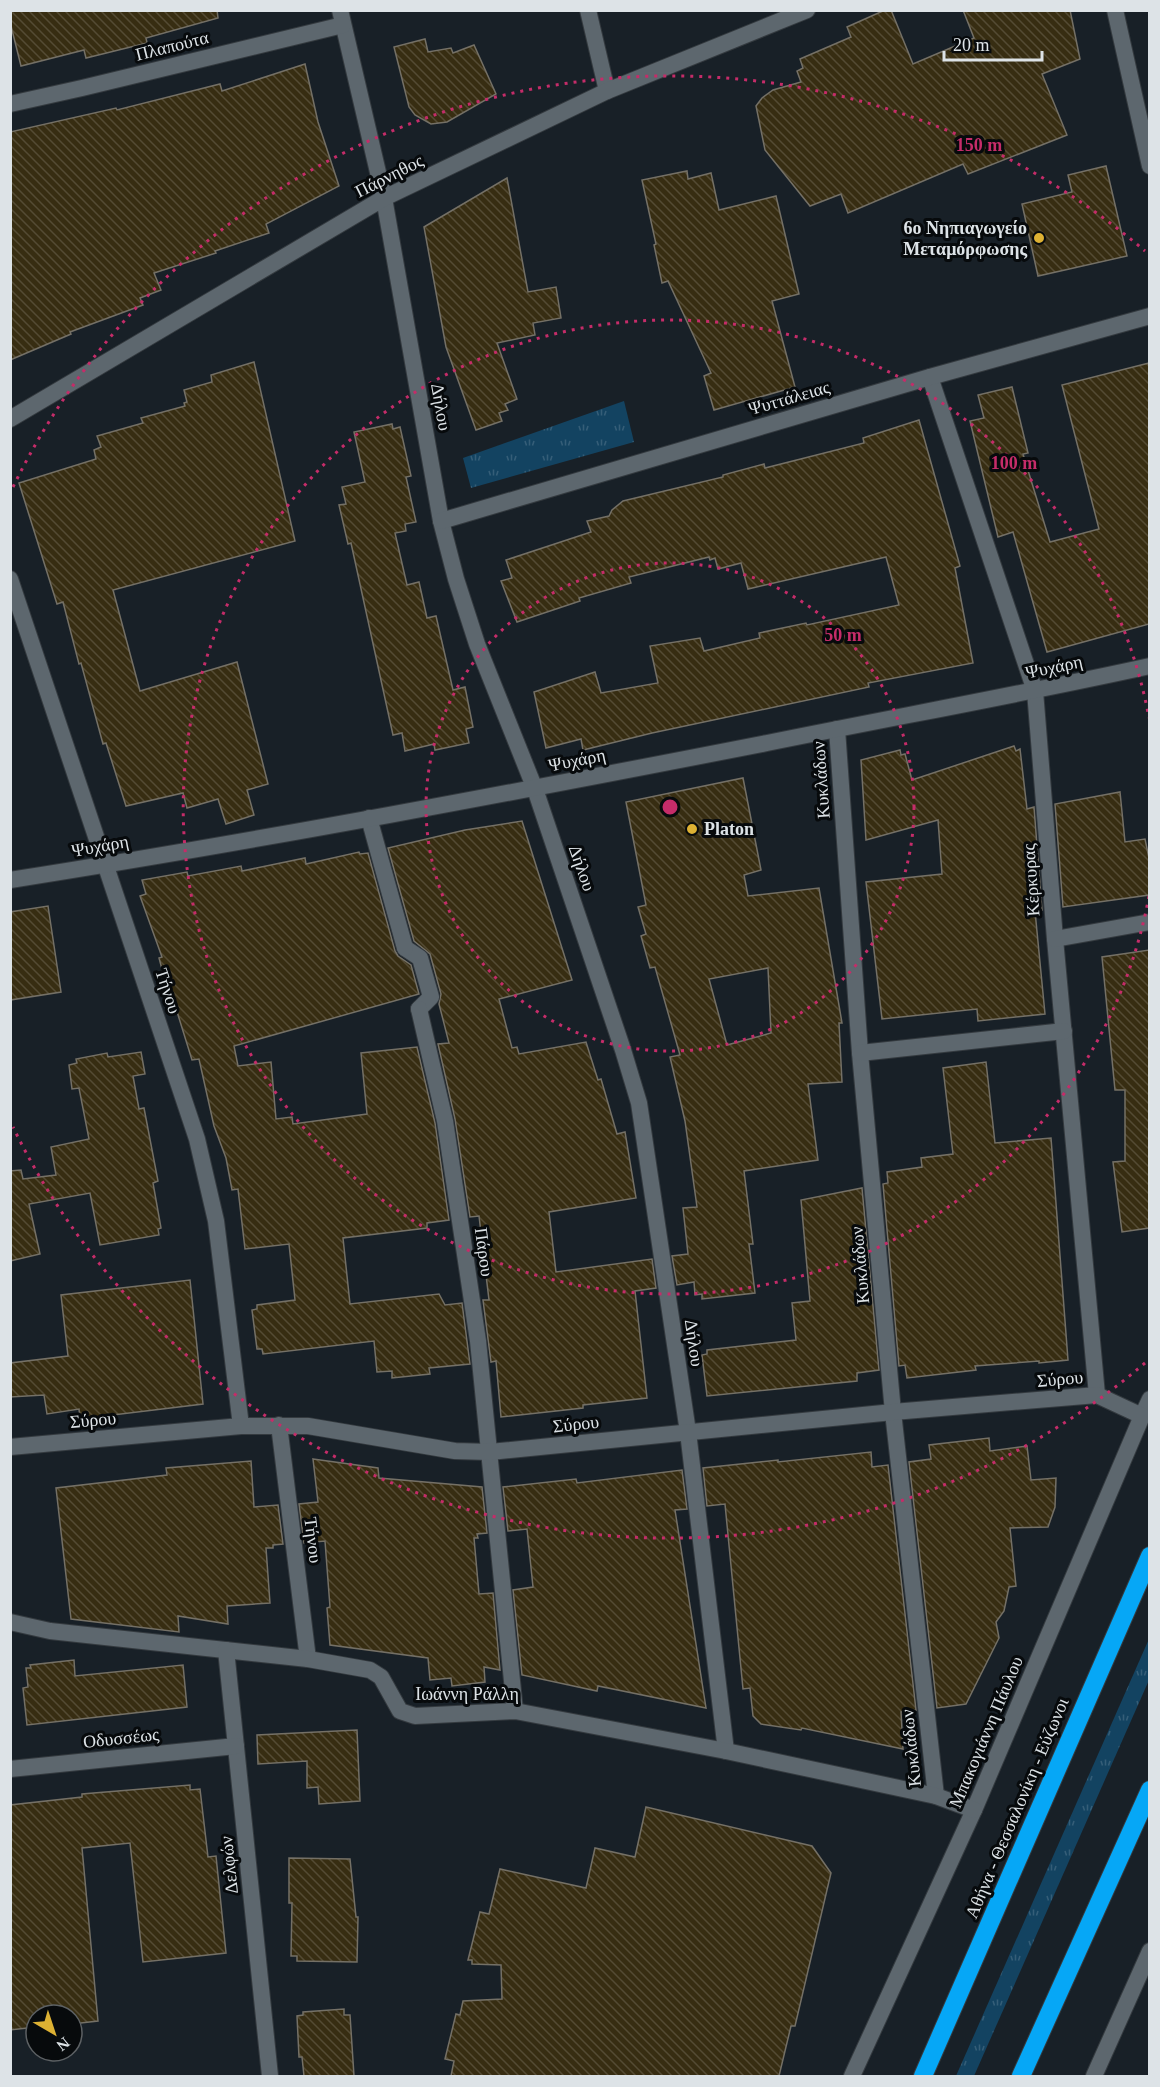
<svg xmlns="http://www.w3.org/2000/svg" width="1160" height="2087" font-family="'Times New Roman',serif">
<defs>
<pattern id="grass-tufts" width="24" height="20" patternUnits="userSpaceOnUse" patternTransform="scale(1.5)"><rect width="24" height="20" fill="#134361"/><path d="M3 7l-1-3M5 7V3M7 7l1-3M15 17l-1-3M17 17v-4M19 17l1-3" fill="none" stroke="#355e78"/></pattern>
<pattern id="building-back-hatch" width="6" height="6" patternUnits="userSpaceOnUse" patternTransform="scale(1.5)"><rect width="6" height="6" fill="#372d12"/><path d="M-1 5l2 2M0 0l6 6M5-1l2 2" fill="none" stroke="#544b34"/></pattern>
</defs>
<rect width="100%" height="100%" fill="#182027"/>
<g fill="url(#grass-tufts)">
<path d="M 624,401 L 634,442 L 471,488 L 463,458 Z"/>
<path d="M 1149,1639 L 1149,1680 L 974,2076 L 956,2076 Z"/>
</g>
<g fill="url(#building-back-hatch)" stroke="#747066" stroke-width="1.5" fill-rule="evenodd">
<path d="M 10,10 L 217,10 L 218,18 L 146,38 L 147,43 L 86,58 L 84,50 L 21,66 L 10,22 Z"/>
<path d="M 885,10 L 891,10 L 913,64 L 974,38 L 963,10 L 1070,10 L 1080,59 L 1042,74 L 1067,135 L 968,174 L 963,164 L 848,213 L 841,194 L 810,206 L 765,150 L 756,106 L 762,98 L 773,90 L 801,82 L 797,71 L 803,68 L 800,59 L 851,37 L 847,27 Z"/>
<path d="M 425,39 L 428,52 L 451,48 L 453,53 L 474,45 L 496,94 L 447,122 L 431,124 L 415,115 L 409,107 L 394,47 Z"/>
<path d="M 305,64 L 318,122 L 339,186 L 266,224 L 269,233 L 215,251 L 216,253 L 154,273 L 161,290 L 140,298 L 143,305 L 70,332 L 71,334 L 10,360 L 10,132 L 116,108 L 117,110 L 220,84 L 222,91 Z"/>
<path d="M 1106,166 L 1127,256 L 1038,276 L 1022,204 L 1072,192 L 1068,175 Z"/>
<path d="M 687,171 L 688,179 L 711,173 L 719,210 L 776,196 L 799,294 L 772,301 L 795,387 L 714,410 L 704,376 L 711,373 L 668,281 L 662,283 L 654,245 L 656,244 L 642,180 Z"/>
<path d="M 507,178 L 528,292 L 556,287 L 561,318 L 533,323 L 535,335 L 497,343 L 517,399 L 505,404 L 508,410 L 499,413 L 502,421 L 476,430 L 446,347 L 424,227 Z"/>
<path d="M 254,362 L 295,541 L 113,590 L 140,691 L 237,662 L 268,784 L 247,790 L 254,815 L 226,824 L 218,799 L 187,808 L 183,793 L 126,806 L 106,743 L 103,744 L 81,663 L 79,664 L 63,602 L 57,604 L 19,483 L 96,459 L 94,450 L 101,447 L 97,436 L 143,423 L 141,418 L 185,406 L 184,403 L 187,402 L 184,390 L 212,382 L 211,375 Z"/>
<path d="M 1149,363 L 1149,624 L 1047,652 L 1013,532 L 998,537 L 970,421 L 984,418 L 978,395 L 1012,387 L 1028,453 L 1023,454 L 1050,542 L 1099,529 L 1062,385 Z"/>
<path d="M 919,420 L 960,566 L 955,568 L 973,663 L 868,683 L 869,687 L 652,733 L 583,750 L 581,739 L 546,748 L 534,692 L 595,672 L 601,693 L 658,683 L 650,646 L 700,638 L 704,651 L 760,638 L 759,633 L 806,623 L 807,625 L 899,605 L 886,557 L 748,589 L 741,563 L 718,569 L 715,558 L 710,560 L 709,557 L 629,577 L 631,583 L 579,598 L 580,601 L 517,622 L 501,581 L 512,578 L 506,560 L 591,532 L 587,521 L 609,516 L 612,510 L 623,501 L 723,477 L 723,475 L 764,464 L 765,468 L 864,443 L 863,438 Z"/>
<path d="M 392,424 L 393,429 L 400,427 L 411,476 L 406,477 L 416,522 L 405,524 L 406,531 L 395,533 L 407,585 L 419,582 L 427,618 L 436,616 L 453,690 L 465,687 L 473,727 L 466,729 L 469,743 L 435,750 L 434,744 L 405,751 L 402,733 L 393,735 L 351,543 L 348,544 L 339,505 L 346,504 L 342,487 L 365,482 L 354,432 Z"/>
<path d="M 1014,746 L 1016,751 L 1020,749 L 1027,809 L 1034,807 L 1042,910 L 1035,911 L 1045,1014 L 978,1021 L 977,1009 L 882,1019 L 866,882 L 942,874 L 938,820 L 866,840 L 861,760 L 900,750 L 901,755 L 905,754 L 912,780 Z"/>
<path d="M 743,778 L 761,870 L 744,875 L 748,896 L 819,888 L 842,1023 L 839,1023 L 842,1082 L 808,1084 L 818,1160 L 744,1171 L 753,1244 L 749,1244 L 755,1293 L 702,1299 L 702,1294 L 695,1295 L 694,1282 L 677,1285 L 672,1256 L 688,1254 L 683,1208 L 697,1207 L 685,1121 L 670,1057 L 680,1055 L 655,967 L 650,968 L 641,936 L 646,934 L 638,907 L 646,905 L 626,802 ZM 768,968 L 771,1033 L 727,1045 L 709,979 Z"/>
<path d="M 1120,792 L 1125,842 L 1145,839 L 1149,858 L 1149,895 L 1063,907 L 1055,804 Z"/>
<path d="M 522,821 L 572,980 L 499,999 L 512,1048 L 517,1047 L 519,1054 L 586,1042 L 598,1080 L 601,1079 L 617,1134 L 625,1132 L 636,1198 L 549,1212 L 556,1272 L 652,1259 L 656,1288 L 635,1291 L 647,1398 L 583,1405 L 583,1408 L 501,1417 L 496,1361 L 491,1362 L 483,1300 L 489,1300 L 479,1216 L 470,1217 L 455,1119 L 438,1044 L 449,1043 L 439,1004 L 441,994 L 430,954 L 414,941 L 388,848 L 465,830 Z"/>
<path d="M 359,852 L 360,854 L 368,853 L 395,951 L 398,956 L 411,965 L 419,994 L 234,1046 L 238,1066 L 271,1062 L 276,1119 L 292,1117 L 293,1124 L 367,1114 L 361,1053 L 417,1047 L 435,1123 L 449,1220 L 427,1223 L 427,1228 L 343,1238 L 350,1304 L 439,1294 L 445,1305 L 462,1303 L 470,1364 L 429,1368 L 430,1374 L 392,1378 L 392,1371 L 377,1372 L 374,1341 L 263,1354 L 262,1349 L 257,1349 L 252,1310 L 257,1309 L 257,1305 L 295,1300 L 289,1244 L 245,1249 L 238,1189 L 232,1190 L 226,1158 L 214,1126 L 199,1059 L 192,1060 L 174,1002 L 171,1003 L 159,958 L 162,957 L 140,896 L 146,894 L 142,880 L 187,872 L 188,876 L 241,866 L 242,871 L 305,858 L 306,864 Z"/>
<path d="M 48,906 L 61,992 L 10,1000 L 10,912 Z"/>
<path d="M 1149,950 L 1149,1228 L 1122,1232 L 1113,1162 L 1125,1161 L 1125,1090 L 1115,1090 L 1102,957 Z"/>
<path d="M 141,1052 L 145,1074 L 133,1076 L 139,1109 L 144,1108 L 158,1181 L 153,1183 L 161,1228 L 158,1229 L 159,1235 L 100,1245 L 90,1193 L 29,1204 L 40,1254 L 10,1261 L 10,1171 L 21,1170 L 23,1179 L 56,1175 L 51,1147 L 89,1139 L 79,1088 L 72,1089 L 69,1065 L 77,1063 L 76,1059 L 107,1053 L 108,1057 Z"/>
<path d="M 986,1062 L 995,1143 L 1051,1138 L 1068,1360 L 1039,1363 L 1039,1361 L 975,1366 L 976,1370 L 907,1378 L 905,1365 L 899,1366 L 883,1184 L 888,1183 L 887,1172 L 922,1167 L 921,1158 L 953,1154 L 943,1068 Z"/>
<path d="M 862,1188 L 879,1370 L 857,1373 L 857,1381 L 707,1396 L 702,1355 L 707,1354 L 707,1350 L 796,1340 L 792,1303 L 810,1301 L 801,1200 Z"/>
<path d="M 190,1280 L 203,1404 L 80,1419 L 79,1409 L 47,1414 L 44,1395 L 10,1397 L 10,1363 L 68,1356 L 61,1295 Z"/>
<path d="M 989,1438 L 990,1451 L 1027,1446 L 1031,1480 L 1056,1478 L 1055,1507 L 1048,1527 L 1010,1528 L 1016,1586 L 1009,1587 L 1004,1611 L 996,1622 L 999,1638 L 966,1704 L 937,1708 L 909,1462 L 931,1459 L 929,1445 Z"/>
<path d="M 871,1452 L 872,1467 L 888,1465 L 916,1710 L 901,1712 L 903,1749 L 802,1728 L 801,1730 L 761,1724 L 753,1716 L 750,1688 L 743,1689 L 725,1504 L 707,1506 L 703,1468 L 778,1460 L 778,1462 Z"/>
<path d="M 313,1459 L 378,1468 L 379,1478 L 482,1487 L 487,1533 L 477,1534 L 478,1538 L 474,1538 L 479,1594 L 493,1593 L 500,1670 L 484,1667 L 485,1682 L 452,1686 L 451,1678 L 430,1680 L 428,1658 L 330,1645 L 327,1608 L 330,1607 L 325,1541 L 304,1543 L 299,1504 L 318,1502 Z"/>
<path d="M 251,1461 L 254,1507 L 278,1505 L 283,1544 L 273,1545 L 273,1548 L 266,1548 L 270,1603 L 227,1606 L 228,1624 L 178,1616 L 179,1632 L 71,1619 L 56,1488 L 167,1475 L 166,1468 Z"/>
<path d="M 682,1470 L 687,1509 L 675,1510 L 706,1708 L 598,1686 L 597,1691 L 522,1675 L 513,1590 L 533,1587 L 527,1529 L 508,1531 L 503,1487 L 576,1479 L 577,1483 Z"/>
<path d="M 74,1660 L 75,1676 L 183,1665 L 187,1707 L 27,1725 L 23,1688 L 28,1687 L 26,1668 L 31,1668 L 30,1665 Z"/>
<path d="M 357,1730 L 360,1801 L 319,1804 L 318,1787 L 307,1788 L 307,1761 L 258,1764 L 257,1735 Z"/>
<path d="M 190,1785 L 190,1790 L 200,1789 L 208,1857 L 216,1856 L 226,1953 L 143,1962 L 130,1843 L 82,1848 L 98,2021 L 72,2024 L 72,2015 L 36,2015 L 36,2027 L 10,2030 L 10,1805 L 82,1797 L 82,1794 Z"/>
<path d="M 646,1807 L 812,1846 L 831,1873 L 795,2026 L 791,2026 L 779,2076 L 451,2076 L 454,2061 L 445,2059 L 456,2014 L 460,2015 L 463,2001 L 502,1999 L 501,1965 L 472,1964 L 472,1960 L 468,1960 L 480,1912 L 489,1914 L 500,1869 L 586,1888 L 595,1848 L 635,1857 Z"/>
<path d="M 289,1858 L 350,1859 L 356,1917 L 358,1917 L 357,1962 L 297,1961 L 297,1956 L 291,1956 L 292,1903 L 289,1903 Z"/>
<path d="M 344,2009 L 344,2015 L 350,2015 L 354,2076 L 304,2076 L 302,2057 L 299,2057 L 297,2016 L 303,2015 L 303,2012 Z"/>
</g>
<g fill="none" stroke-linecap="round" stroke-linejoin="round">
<g stroke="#343a3f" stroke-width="18">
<g id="pedestrian">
<path d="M 405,948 L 420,958 L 431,997 L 419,1009"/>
<path d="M 1142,1416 L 1150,1399"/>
</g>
</g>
<g stroke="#343a3f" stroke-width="18">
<g id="minor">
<path d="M 340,10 L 384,198 L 441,521 L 456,579 L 477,644 L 535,789 L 623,1050 L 639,1103 L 688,1432 L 726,1751"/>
<path d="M 588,10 L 607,91"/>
<path d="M 1115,10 L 1150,166"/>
<path d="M 10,104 L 82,88 L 343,25"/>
<path d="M 930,377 L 1035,691 L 1055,939 L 1097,1395"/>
<path d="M 10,419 L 384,198 L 607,91 L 807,10"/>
<path d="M 441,521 L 930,377 L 1150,316"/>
<path d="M 10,579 L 197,1139 L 216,1221 L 241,1426"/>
<path d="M 837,729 L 860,1053 L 893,1412 L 936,1796"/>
<path d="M 369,818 L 405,948"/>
<path d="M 10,880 C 264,840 516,792 767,743 C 895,717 1023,694 1150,666"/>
<path d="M 1055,939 L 1150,922"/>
<path d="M 419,1009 L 445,1121 L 478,1341 L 515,1711"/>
<path d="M 860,1053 L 1064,1031"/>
<path d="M 279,1425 L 308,1659"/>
<path d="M 10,1447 L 241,1426 L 308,1426 L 455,1451 L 490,1452 L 893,1412 L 1097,1395 L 1142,1416 L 974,1810 L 852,2076"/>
<path d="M 10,1622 L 50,1631 L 308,1659 L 370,1670 L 381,1677 L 400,1711 L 415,1716 L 515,1711 L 726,1751 L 936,1796 L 974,1810"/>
<path d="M 226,1650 L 270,2076"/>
<path d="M 10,1769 L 236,1746"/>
</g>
</g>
<g stroke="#343a3f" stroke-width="18">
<path id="tertiary" d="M 1094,2076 L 1150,1951"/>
</g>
<g stroke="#343a3f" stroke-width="20">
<g id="motorway">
<path d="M 923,2076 L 1150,1556"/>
<path d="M 1021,2076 L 1150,1790"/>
</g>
</g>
<use href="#pedestrian" stroke="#5d676e" stroke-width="16"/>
<use href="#minor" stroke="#5d676e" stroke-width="16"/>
<use href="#tertiary" stroke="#5d676e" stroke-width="16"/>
<use href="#motorway" stroke="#06a7f6" stroke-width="18"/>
</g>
<g fill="none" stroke="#c52c69" stroke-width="3" stroke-dasharray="3 6">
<circle cx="670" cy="807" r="244"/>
<path d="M1149 896A487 487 0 1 1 1149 718"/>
<path d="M1145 1363A731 731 0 0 1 13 1127M13 487A731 731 0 0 1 1145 251"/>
</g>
<g fill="#ddb133" stroke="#070a0c" stroke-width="2">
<circle cx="1039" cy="238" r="6"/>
<circle cx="692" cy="829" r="6"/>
</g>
<g text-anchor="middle" stroke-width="6" stroke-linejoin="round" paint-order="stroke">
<g font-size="18" fill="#dde3e7" stroke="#070a0c">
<text transform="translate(172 46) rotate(-14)" y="6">Πλαπούτα</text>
<text transform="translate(389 176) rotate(-27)" y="6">Πάρνηθος</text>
<text transform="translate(789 398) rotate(-16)" y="6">Ψυττάλειας</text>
<text transform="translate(441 407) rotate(80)" y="6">Δήλου</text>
<text transform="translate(1054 667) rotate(-12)" y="6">Ψυχάρη</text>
<text transform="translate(577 760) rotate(-11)" y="6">Ψυχάρη</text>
<text transform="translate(821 780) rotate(-94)" y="6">Κυκλάδων</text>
<text transform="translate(100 846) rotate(-10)" y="6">Ψυχάρη</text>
<text transform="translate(582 868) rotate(71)" y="6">Δήλου</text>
<text transform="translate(1031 880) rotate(-94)" y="6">Κέρκυρας</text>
<text transform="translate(168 991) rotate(72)" y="6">Τήνου</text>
<text transform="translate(484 1252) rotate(82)" y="6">Πάρου</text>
<text transform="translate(860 1265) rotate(-95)" y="6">Κυκλάδων</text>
<text transform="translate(694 1343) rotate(82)" y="6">Δήλου</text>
<text transform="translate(1060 1379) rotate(-5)" y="6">Σύρου</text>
<text transform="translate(93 1420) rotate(-5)" y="6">Σύρου</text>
<text transform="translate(576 1424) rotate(-6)" y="6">Σύρου</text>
<text transform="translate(313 1540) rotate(83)" y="6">Τήνου</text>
<text x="467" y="1700">Ιωάννη Ράλλη</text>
<text transform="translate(986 1732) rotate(-67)" y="6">Μπακογιάννη Πάυλου</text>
<text transform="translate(121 1738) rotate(-6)" y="6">Οδυσσέως</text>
<text transform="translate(911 1748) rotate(-96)" y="6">Κυκλάδων</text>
<text transform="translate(1017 1808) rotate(-67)" y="6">Αθήνα - Θεσσαλονίκη - Εύζωνοι</text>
<text transform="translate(229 1865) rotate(-96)" y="6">Δελφών</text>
</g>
<g font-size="18" font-weight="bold" fill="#dde3e7" stroke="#070a0c" text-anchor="end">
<text x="1027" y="234">6ο Νηπιαγωγείο<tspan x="1027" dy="21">Μεταμόρφωσης</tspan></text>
<text x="704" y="835" text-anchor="start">Platon</text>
</g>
</g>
<circle cx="670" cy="807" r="9" fill="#c52c69" stroke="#070a0c" stroke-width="3"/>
<g font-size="18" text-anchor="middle" font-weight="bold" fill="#c52c69" stroke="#070a0c" stroke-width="6" stroke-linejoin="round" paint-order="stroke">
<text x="979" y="151">150 m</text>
<text x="1014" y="469">100 m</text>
<text x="843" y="641">50 m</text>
</g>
<rect width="1160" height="2087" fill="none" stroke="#dde3e7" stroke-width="24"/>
<g transform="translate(54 2033) rotate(141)"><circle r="28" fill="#070a0c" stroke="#5d6164" stroke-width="1.5"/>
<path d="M0-4.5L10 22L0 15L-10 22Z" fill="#ddb133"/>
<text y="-9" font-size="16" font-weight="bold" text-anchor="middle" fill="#dde3e7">N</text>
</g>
<path d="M944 51v9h98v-9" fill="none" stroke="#dde3e7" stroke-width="3"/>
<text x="953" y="51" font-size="18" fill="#dde3e7" stroke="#070a0c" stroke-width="4.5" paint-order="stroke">20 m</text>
</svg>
